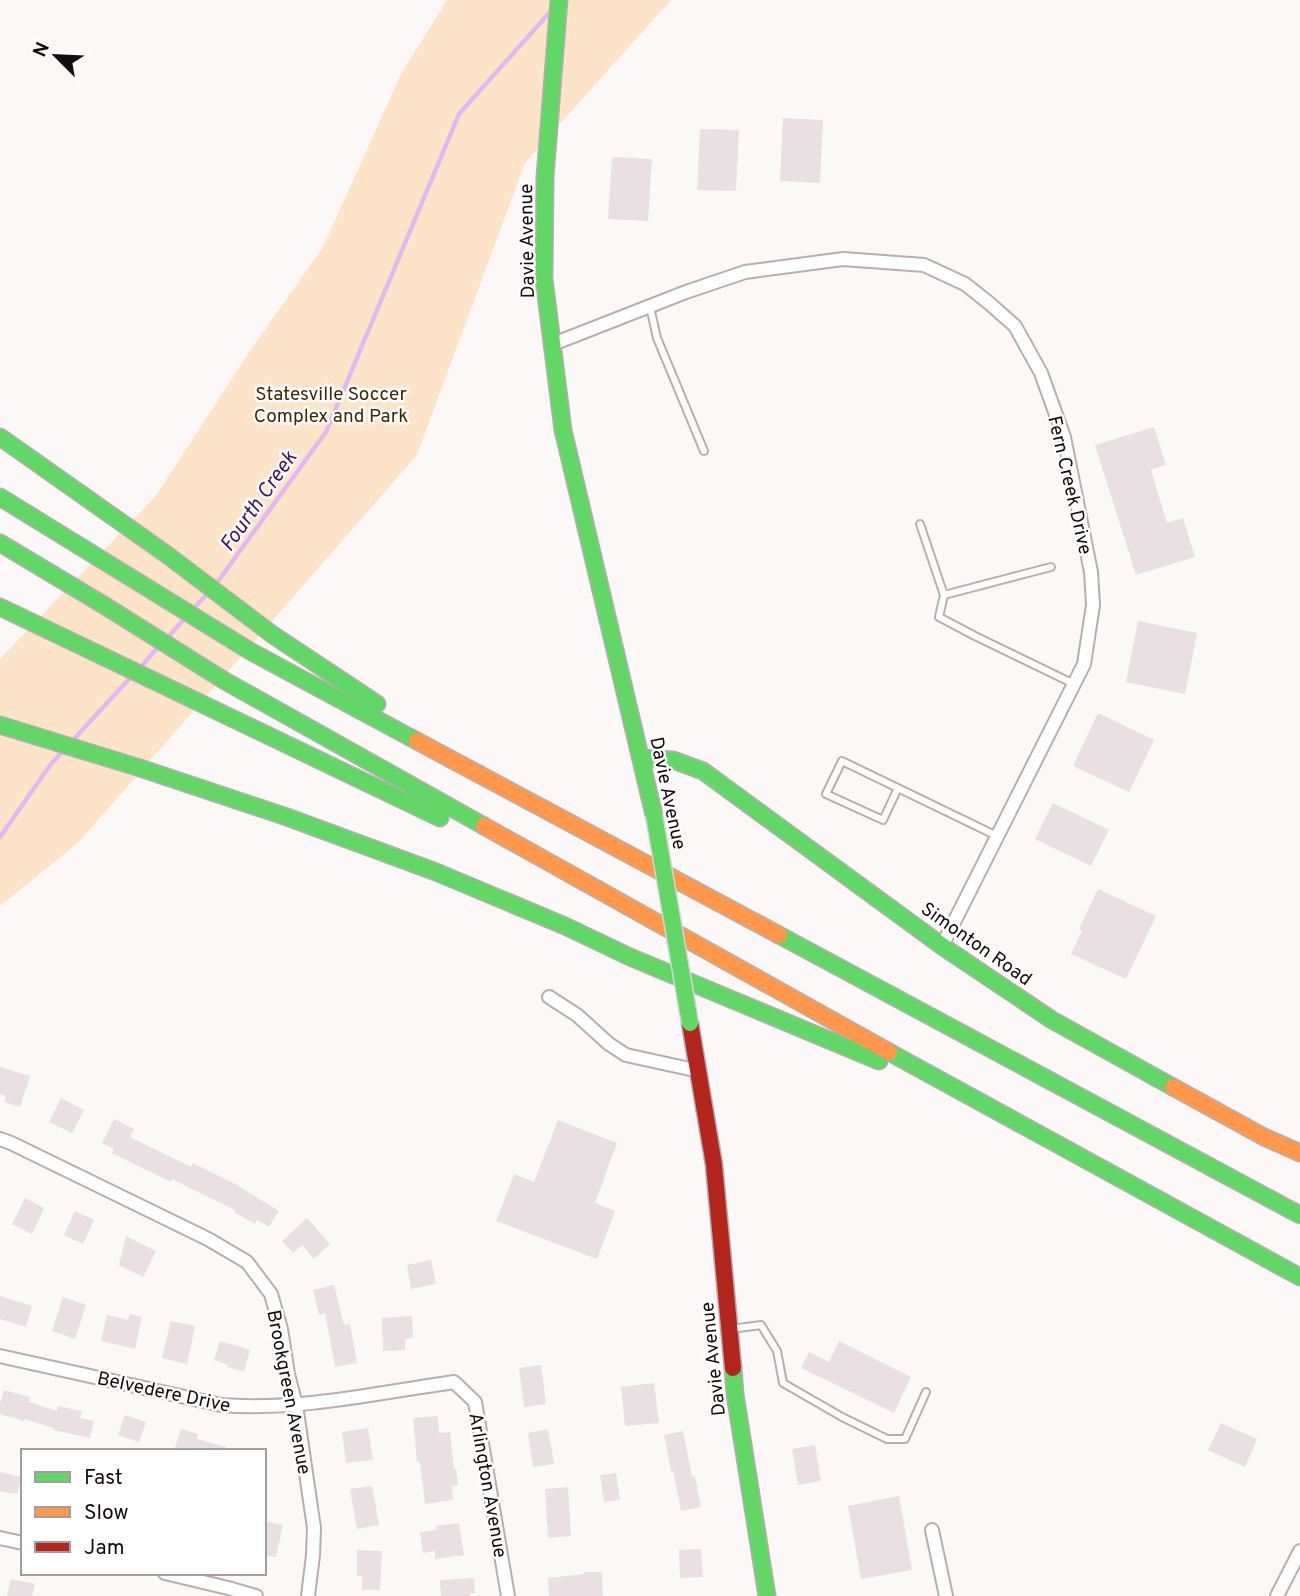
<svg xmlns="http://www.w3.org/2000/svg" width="1300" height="1596" font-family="Overpass,sans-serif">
<rect width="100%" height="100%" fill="#fcf8f8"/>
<path fill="#fde4c9" d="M 447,0 L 671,0 L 525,163 L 417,455 L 79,842 L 0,906 L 0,659 L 155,497 L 252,348 L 323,247 L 401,74 Z"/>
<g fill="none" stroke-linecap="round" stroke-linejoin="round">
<g stroke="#e1b8f1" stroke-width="4.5">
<path d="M 216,584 L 326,432 L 459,114 L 551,11"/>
<path d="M 195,607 L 208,593"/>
<path d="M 169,636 L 184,619"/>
<path d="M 141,667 L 158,647"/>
<path d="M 74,739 L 130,678"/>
<path d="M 0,837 L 51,764 L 61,753"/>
</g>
</g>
<g fill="#e8e0e3">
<path d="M 783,118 L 823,120 L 820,183 L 780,181 Z"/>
<path d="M 700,129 L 739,130 L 736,191 L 697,190 Z"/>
<path d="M 612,157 L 652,159 L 648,221 L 608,219 Z"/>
<path d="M 1154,427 L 1166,465 L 1151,470 L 1167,523 L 1183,518 L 1195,557 L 1136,575 L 1095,445 Z"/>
<path d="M 1138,621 L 1197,633 L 1185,694 L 1126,682 Z"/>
<path d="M 1098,713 L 1154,740 L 1129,792 L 1073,766 Z"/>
<path d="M 1053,803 L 1109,830 L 1091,866 L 1035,839 Z"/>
<path d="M 1098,889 L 1156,916 L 1126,979 L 1071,954 L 1082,931 L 1079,929 Z"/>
<path d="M 0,1067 L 30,1076 L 20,1107 L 4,1102 L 6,1096 L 0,1094 Z"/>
<path d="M 61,1098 L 84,1110 L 72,1133 L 49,1122 Z"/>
<path d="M 114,1119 L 134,1129 L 130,1137 L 191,1167 L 193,1163 L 235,1184 L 279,1211 L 269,1227 L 257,1220 L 255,1224 L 234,1212 L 235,1210 L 172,1179 L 171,1182 L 112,1153 L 114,1149 L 102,1143 Z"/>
<path d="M 558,1120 L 617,1143 L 595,1203 L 615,1211 L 597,1259 L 496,1221 L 514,1174 L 534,1182 Z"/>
<path d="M 25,1198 L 44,1208 L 32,1234 L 12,1224 Z"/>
<path d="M 75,1211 L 94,1220 L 83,1244 L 64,1235 Z"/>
<path d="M 307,1218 L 330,1244 L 314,1259 L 302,1245 L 293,1253 L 282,1241 Z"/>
<path d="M 126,1236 L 156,1251 L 143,1277 L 119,1265 Z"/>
<path d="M 431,1260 L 436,1284 L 411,1289 L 407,1265 Z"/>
<path d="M 334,1285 L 344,1325 L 350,1324 L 357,1363 L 335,1367 L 325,1313 L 319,1315 L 313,1290 Z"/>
<path d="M 0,1296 L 32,1306 L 26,1327 L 0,1319 Z"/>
<path d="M 63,1297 L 86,1305 L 75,1339 L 52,1331 Z"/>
<path d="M 130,1314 L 142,1317 L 135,1349 L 101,1341 L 107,1315 L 128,1320 Z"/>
<path d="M 412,1316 L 413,1338 L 405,1339 L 405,1350 L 383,1351 L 382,1318 Z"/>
<path d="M 171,1321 L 195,1326 L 187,1364 L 162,1358 Z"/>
<path d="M 220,1341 L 250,1350 L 244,1372 L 227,1367 L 228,1365 L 214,1360 Z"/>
<path d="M 839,1341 L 911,1377 L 894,1413 L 801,1368 L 809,1352 L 829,1362 Z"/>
<path d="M 541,1365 L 546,1404 L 524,1407 L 519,1368 Z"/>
<path d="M 654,1383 L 659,1423 L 625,1426 L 621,1387 Z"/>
<path d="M 4,1390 L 30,1397 L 29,1402 L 57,1411 L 58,1406 L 82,1411 L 80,1418 L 94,1421 L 90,1438 L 53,1430 L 54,1428 L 24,1419 L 24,1421 L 0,1414 L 0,1403 Z"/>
<path d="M 125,1415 L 146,1422 L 139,1442 L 118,1435 Z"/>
<path d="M 438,1416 L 439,1433 L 450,1432 L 454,1470 L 456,1469 L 458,1485 L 452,1486 L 453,1500 L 425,1504 L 420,1462 L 417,1462 L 413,1418 Z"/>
<path d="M 1221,1423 L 1257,1439 L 1245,1467 L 1208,1450 Z"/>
<path d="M 368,1428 L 373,1460 L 346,1463 L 342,1432 Z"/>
<path d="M 181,1429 L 198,1434 L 197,1439 L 226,1447 L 225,1451 L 184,1451 L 175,1448 Z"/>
<path d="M 548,1429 L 554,1464 L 533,1467 L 528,1433 Z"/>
<path d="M 683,1431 L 692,1477 L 695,1476 L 701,1507 L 681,1511 L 673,1471 L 671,1471 L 664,1435 Z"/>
<path d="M 815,1445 L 821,1481 L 798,1485 L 792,1449 Z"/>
<path d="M 0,1472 L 21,1477 L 17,1494 L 0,1491 Z"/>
<path d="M 616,1473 L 620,1500 L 604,1502 L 600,1475 Z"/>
<path d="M 372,1486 L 379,1525 L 357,1529 L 350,1489 Z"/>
<path d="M 568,1487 L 571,1536 L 548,1538 L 545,1489 Z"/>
<path d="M 899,1496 L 912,1570 L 861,1579 L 848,1506 Z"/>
<path d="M 264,1521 L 283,1525 L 276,1557 L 264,1555 Z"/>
<path d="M 459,1523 L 464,1555 L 435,1559 L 435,1551 L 423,1553 L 420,1532 L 437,1530 L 436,1526 Z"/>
<path d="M 701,1549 L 703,1577 L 680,1578 L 679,1550 Z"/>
<path d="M 357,1550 L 382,1551 L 380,1590 L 362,1590 L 362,1576 L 357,1576 Z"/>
<path d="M 584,1572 L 602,1572 L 603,1596 L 549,1596 L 548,1578 L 585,1574 Z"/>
<path d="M 474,1578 L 475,1593 L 470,1593 L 470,1596 L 441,1596 L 440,1580 Z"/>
<path d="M 11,1579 L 35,1584 L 32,1596 L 7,1596 Z"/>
</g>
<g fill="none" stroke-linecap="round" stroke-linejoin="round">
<g stroke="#b7afaf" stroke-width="10">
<g id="lane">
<path d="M 650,307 L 657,338 L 704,451"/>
<path d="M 920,524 L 944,595 L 939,617 L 975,636 L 1074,684"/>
<path d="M 944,595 L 1051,567"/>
<path d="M 898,788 L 883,820 L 826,794 L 842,761 L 997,836"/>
<path d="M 731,1329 L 761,1325 L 777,1351 L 783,1383 L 842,1417 L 887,1439 L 905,1439 L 926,1392"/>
</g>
</g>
<g stroke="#b7afaf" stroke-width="16">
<g id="street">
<path d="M 553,344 L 686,292 L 745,272 L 843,259 L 924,265 L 965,284 L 989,303 L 1015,326 L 1041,373 L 1064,437 L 1091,572 L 1093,605 L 1084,664 L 942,946"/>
<path d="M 549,997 L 577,1015 L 609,1044 L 626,1055 L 699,1071"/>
<path d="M 0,1139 L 11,1143 L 208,1239 L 247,1262 L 271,1294 L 281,1329 L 288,1374 L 296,1405 L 314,1528 L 313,1555 L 308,1596"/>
<path d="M 0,1356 L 221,1405 C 298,1411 377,1393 454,1382 L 475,1402 L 508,1596"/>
<path d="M 932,1530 L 946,1596"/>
<path d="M 0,1538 L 23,1543"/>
<path d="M 165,1573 L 228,1588 L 256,1596"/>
<path d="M 1277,1596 L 1300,1551"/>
</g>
</g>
<g stroke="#b7afaf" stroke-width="19">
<g id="fast">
<path d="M 559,0 L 545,177 L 544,279 L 563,430 L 654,815"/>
<path d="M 0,437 L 166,554 L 273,635 L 377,704"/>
<path d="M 0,497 L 250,651 L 417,741"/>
<path d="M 0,543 L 102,604 L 225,681 L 484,826"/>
<path d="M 0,607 L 440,818"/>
<path d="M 0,725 L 140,768 L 287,817 L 436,872 L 565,926 L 630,957 L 879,1061"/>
<path d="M 641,758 L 673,760 L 703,771 L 942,946 L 1052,1020 L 1173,1087"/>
<path d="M 779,935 L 1300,1215"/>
<path d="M 889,1052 L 1300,1277"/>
<path d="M 733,1368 L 735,1394 L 767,1596"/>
</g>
</g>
<g stroke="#b7afaf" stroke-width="19">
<g id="slow">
<path d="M 417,741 L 779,935"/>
<path d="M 484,826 L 889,1052"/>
<path d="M 1173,1087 L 1264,1137 L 1300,1153"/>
</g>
</g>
<g stroke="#b7afaf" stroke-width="19">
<path id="jam" d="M 690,1023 L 714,1165 L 733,1368"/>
</g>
<use href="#lane" stroke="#fffefe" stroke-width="6"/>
<use href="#street" stroke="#fffefe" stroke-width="12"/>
<use href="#fast" stroke="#63d668" stroke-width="16"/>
<use href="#slow" stroke="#ff974d" stroke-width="16"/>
<use href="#jam" stroke="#b3261e" stroke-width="16"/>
<g stroke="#d9d5d6" stroke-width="19" stroke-linecap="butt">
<path id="fast-bridge" d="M 654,815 L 690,1023"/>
</g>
<use href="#fast-bridge" stroke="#63d668" stroke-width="16"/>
</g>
<g text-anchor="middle" stroke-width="5" stroke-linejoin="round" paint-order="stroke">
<g font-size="19" fill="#160b0c" stroke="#fff">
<text transform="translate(526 241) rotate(-91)" y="7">Davie Avenue</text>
<text transform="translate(1071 485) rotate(77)" y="7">Fern Creek Drive</text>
<text transform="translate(669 793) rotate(78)" y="7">Davie Avenue</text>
<text transform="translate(977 943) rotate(35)" y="7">Simonton Road</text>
<text transform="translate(712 1359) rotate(-96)" y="7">Davie Avenue</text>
<text transform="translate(164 1391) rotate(12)" y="7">Belvedere Drive</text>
<text transform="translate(290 1392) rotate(79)" y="7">Brookgreen Avenue</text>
<text transform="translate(489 1485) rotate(80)" y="7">Arlington Avenue</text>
</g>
<g font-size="19" fill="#412701" stroke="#fff">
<text x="331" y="400">Statesville Soccer<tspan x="331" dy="22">Complex and Park</tspan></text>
</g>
<g font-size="21" font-style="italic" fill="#471159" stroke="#fff">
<text transform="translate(258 501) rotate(-55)" y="7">Fourth Creek</text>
</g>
</g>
<rect x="21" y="1449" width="245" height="126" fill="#ffffff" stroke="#a29d9e" stroke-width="2"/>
<rect x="35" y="1472" width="35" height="10" fill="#63d668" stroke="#a29d9e" stroke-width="2"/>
<text x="84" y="1484" font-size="21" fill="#160b0c">Fast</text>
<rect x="35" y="1507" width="35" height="10" fill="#ff974d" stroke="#a29d9e" stroke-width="2"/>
<text x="84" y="1519" font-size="21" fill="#160b0c">Slow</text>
<rect x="35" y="1542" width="35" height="10" fill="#b3261e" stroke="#a29d9e" stroke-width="2"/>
<text x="84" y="1554" font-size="21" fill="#160b0c">Jam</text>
<g transform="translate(56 56) rotate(294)" stroke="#ffffff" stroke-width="5" paint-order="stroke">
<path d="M0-5L12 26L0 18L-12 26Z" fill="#160b0c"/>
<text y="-10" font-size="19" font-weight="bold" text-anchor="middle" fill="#160b0c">N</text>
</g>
</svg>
